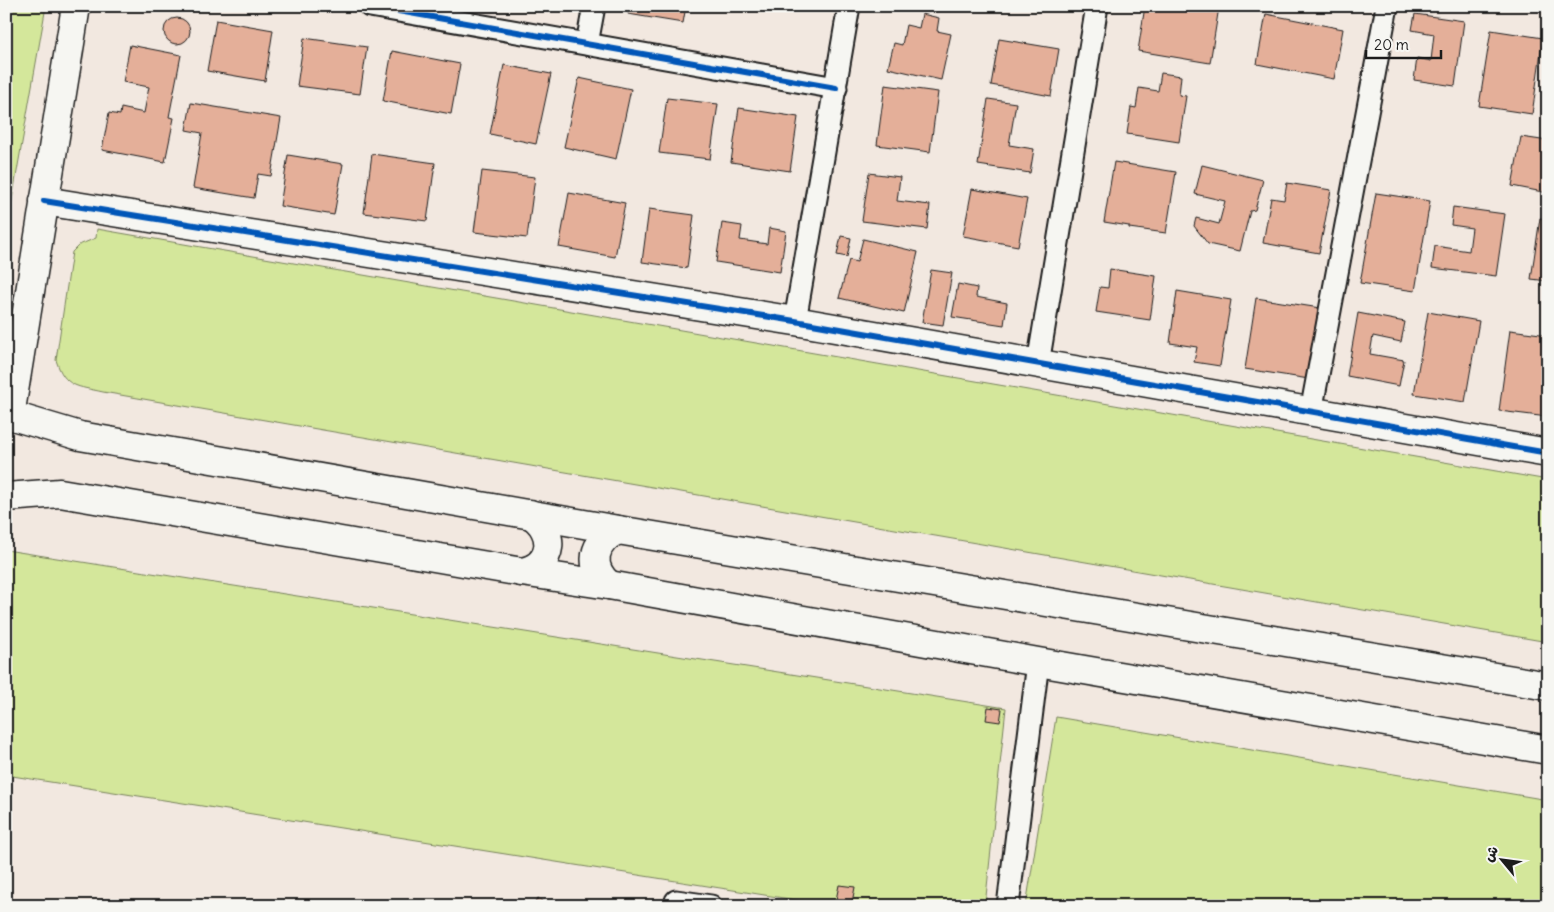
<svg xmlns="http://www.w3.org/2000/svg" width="1554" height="912" font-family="Delius,'Playpen Sans Arabic',sans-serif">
<rect width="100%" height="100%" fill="#f2e8e0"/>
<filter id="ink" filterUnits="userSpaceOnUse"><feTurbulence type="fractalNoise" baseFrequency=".02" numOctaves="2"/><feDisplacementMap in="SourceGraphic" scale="10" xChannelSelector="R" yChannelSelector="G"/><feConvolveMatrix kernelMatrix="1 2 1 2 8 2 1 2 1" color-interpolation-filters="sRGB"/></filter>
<g filter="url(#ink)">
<g fill="#d4e79b" stroke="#78825c">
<path d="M 6,6 L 46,6 L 6,234 Z"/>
<path d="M 97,229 L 1548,480 L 1548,642 L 103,392 C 77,386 65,388 56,360 L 72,252 L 79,245 L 96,238 Z"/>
<path d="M 6,550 L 1006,708 L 985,906 L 834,906 L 6,775 Z"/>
<path d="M 1056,717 L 1548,800 L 1548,906 L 1026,906 Z"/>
</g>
<g fill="#e4af99" stroke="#1c1c1c">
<path d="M 629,6 L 686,6 L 683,23 L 628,14 Z"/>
<path d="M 1145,6 L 1219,7 L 1210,63 L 1138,51 Z"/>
<path d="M 922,14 L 939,18 L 937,31 L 951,34 L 941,80 L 888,68 L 894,43 L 902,45 L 906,25 L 919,28 Z"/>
<path d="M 1266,14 L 1343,29 L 1334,79 L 1257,64 Z"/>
<path d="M 1415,14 L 1464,21 L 1455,86 L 1414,80 L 1417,58 L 1431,61 L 1434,34 L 1412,30 Z"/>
<circle cx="177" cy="31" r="13"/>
<path d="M 216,20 L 273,30 L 265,81 L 207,71 Z"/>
<path d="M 1491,30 L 1543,38 L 1532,114 L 1479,106 Z"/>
<path d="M 304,38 L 367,47 L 360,94 L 297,86 Z"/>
<path d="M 999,39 L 1059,49 L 1051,96 L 991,85 Z"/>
<path d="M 130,45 L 181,55 L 169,117 L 174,118 L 165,162 L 102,150 L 109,113 L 120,115 L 121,108 L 144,113 L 149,87 L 123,82 Z"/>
<path d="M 392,51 L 460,64 L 451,114 L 383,101 Z"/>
<path d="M 504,65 L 551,74 L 536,144 L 490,134 Z"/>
<path d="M 1161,73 L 1181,76 L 1179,95 L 1186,96 L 1179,142 L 1127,134 L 1131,107 L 1136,108 L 1139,88 L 1158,91 Z"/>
<path d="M 579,78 L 631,89 L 616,159 L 564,147 Z"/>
<path d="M 885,85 L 938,92 L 930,152 L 877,145 Z"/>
<path d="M 667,98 L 718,104 L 710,159 L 659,153 Z"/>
<path d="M 988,99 L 1016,103 L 1009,145 L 1034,149 L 1030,173 L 978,165 Z"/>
<path d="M 191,103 L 281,118 L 271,176 L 258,174 L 254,198 L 193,188 L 202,133 L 186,130 Z"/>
<path d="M 739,108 L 798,117 L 790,171 L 731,162 Z"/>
<path d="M 1521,137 L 1548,141 L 1548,193 L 1512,186 Z"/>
<path d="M 372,154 L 435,163 L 427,221 L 364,213 Z"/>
<path d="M 288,155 L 343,164 L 334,215 L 280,206 Z"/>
<path d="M 1114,162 L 1176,172 L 1166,233 L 1129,228 L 1129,226 L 1104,222 Z"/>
<path d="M 1202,165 L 1263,180 L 1255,210 L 1250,211 L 1240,251 L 1208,244 L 1194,226 L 1196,218 L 1219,224 L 1225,201 L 1195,194 Z"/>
<path d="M 482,171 L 535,177 L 527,238 L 474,232 Z"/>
<path d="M 869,173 L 900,177 L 897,201 L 930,205 L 927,229 L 862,221 Z"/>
<path d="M 1287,183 L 1331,190 L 1319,253 L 1263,243 L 1271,198 L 1284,200 Z"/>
<path d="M 972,189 L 1027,199 L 1018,246 L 963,236 Z"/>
<path d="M 569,193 L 625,203 L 615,257 L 559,247 Z"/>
<path d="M 1376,193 L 1430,201 L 1415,291 L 1360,283 Z"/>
<path d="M 1453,207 L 1505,214 L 1496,276 L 1432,268 L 1435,246 L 1469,251 L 1472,228 L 1451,225 Z"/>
<path d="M 649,209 L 694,215 L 687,268 L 642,262 Z"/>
<path d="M 1540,218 L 1548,219 L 1548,281 L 1531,279 Z"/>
<path d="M 722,223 L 742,226 L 740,240 L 767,244 L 769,228 L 786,231 L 780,272 L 716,262 Z"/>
<path d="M 841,236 L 851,238 L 847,257 L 837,255 Z"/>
<path d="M 863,239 L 918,252 L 904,313 L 839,298 L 849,260 L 857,262 Z"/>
<path d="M 1110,269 L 1156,276 L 1150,320 L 1096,312 L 1100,287 L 1108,288 Z"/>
<path d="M 931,270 L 952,273 L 943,325 L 922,322 Z"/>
<path d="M 958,284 L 977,288 L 976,297 L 1007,303 L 1004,325 L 952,317 Z"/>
<path d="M 1177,291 L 1231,300 L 1220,366 L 1194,362 L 1197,347 L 1170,343 Z"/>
<path d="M 1256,298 L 1320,308 L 1309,379 L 1245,369 Z"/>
<path d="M 1428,312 L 1479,321 L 1465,402 L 1414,394 Z"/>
<path d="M 1358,313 L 1405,322 L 1401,342 L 1373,336 L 1370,354 L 1404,360 L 1399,386 L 1347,376 Z"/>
<path d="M 1510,330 L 1548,335 L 1548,417 L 1499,411 Z"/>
<path d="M 988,707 L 1002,709 L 1000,722 L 986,720 Z"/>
<path d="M 839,885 L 855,887 L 852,903 L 836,900 Z"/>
<path d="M 538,898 L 548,906 L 533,906 Z"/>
</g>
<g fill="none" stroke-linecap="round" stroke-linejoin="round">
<g stroke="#1c1c1c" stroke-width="25">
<g id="minor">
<path d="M 370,6 L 836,88"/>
<path d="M 587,44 L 594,6"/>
<path d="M 795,321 L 849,6"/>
<path d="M 1038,364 L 1097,6"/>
<path d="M 1311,412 L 1387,6"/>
<path d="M 676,906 L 676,901 L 711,906"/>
<path d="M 1008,906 L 1038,662"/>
</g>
</g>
<g stroke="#1c1c1c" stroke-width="31">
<g id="tertiary">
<path d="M 44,201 L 795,321 L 1548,453"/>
<path d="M 10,416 L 76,6"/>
</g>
</g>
<g stroke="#1c1c1c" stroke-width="31">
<g id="secondary">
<path d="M 6,414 L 80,436 L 618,530 L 1548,686"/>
<path d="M 6,497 L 60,493 L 522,572 L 609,585 L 1038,662 L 1548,750"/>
<path d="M 522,572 C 554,566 557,531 530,514"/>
<path d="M 609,585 C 588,567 592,542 618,530"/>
</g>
</g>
<use href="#minor" stroke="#f6f6f2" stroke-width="21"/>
<use href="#tertiary" stroke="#f6f6f2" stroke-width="28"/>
<use href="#secondary" stroke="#f6f6f2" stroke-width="28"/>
<g stroke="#f6f6f2" stroke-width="9">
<g id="cycleway">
<path d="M 370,6 L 836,88"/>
<path d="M 44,201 L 795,321 L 1548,453"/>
</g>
</g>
<use href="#cycleway" stroke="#0057b8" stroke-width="6"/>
</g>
</g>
<rect width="1554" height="912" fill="none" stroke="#f6f6f2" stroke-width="25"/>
<rect x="12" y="12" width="1529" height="887" fill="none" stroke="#1c1c1c" stroke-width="2" filter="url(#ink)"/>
<g transform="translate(1502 860) rotate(299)" stroke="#f6f6f2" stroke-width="4" paint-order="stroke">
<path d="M0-4L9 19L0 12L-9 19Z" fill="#1c1c1c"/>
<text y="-8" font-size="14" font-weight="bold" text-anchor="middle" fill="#1c1c1c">ش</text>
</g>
<path d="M1366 50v8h75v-8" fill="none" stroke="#1c1c1c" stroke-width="2.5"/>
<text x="1374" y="50" font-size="15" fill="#1c1c1c" stroke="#f6f6f2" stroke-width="4" paint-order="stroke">20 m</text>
</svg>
